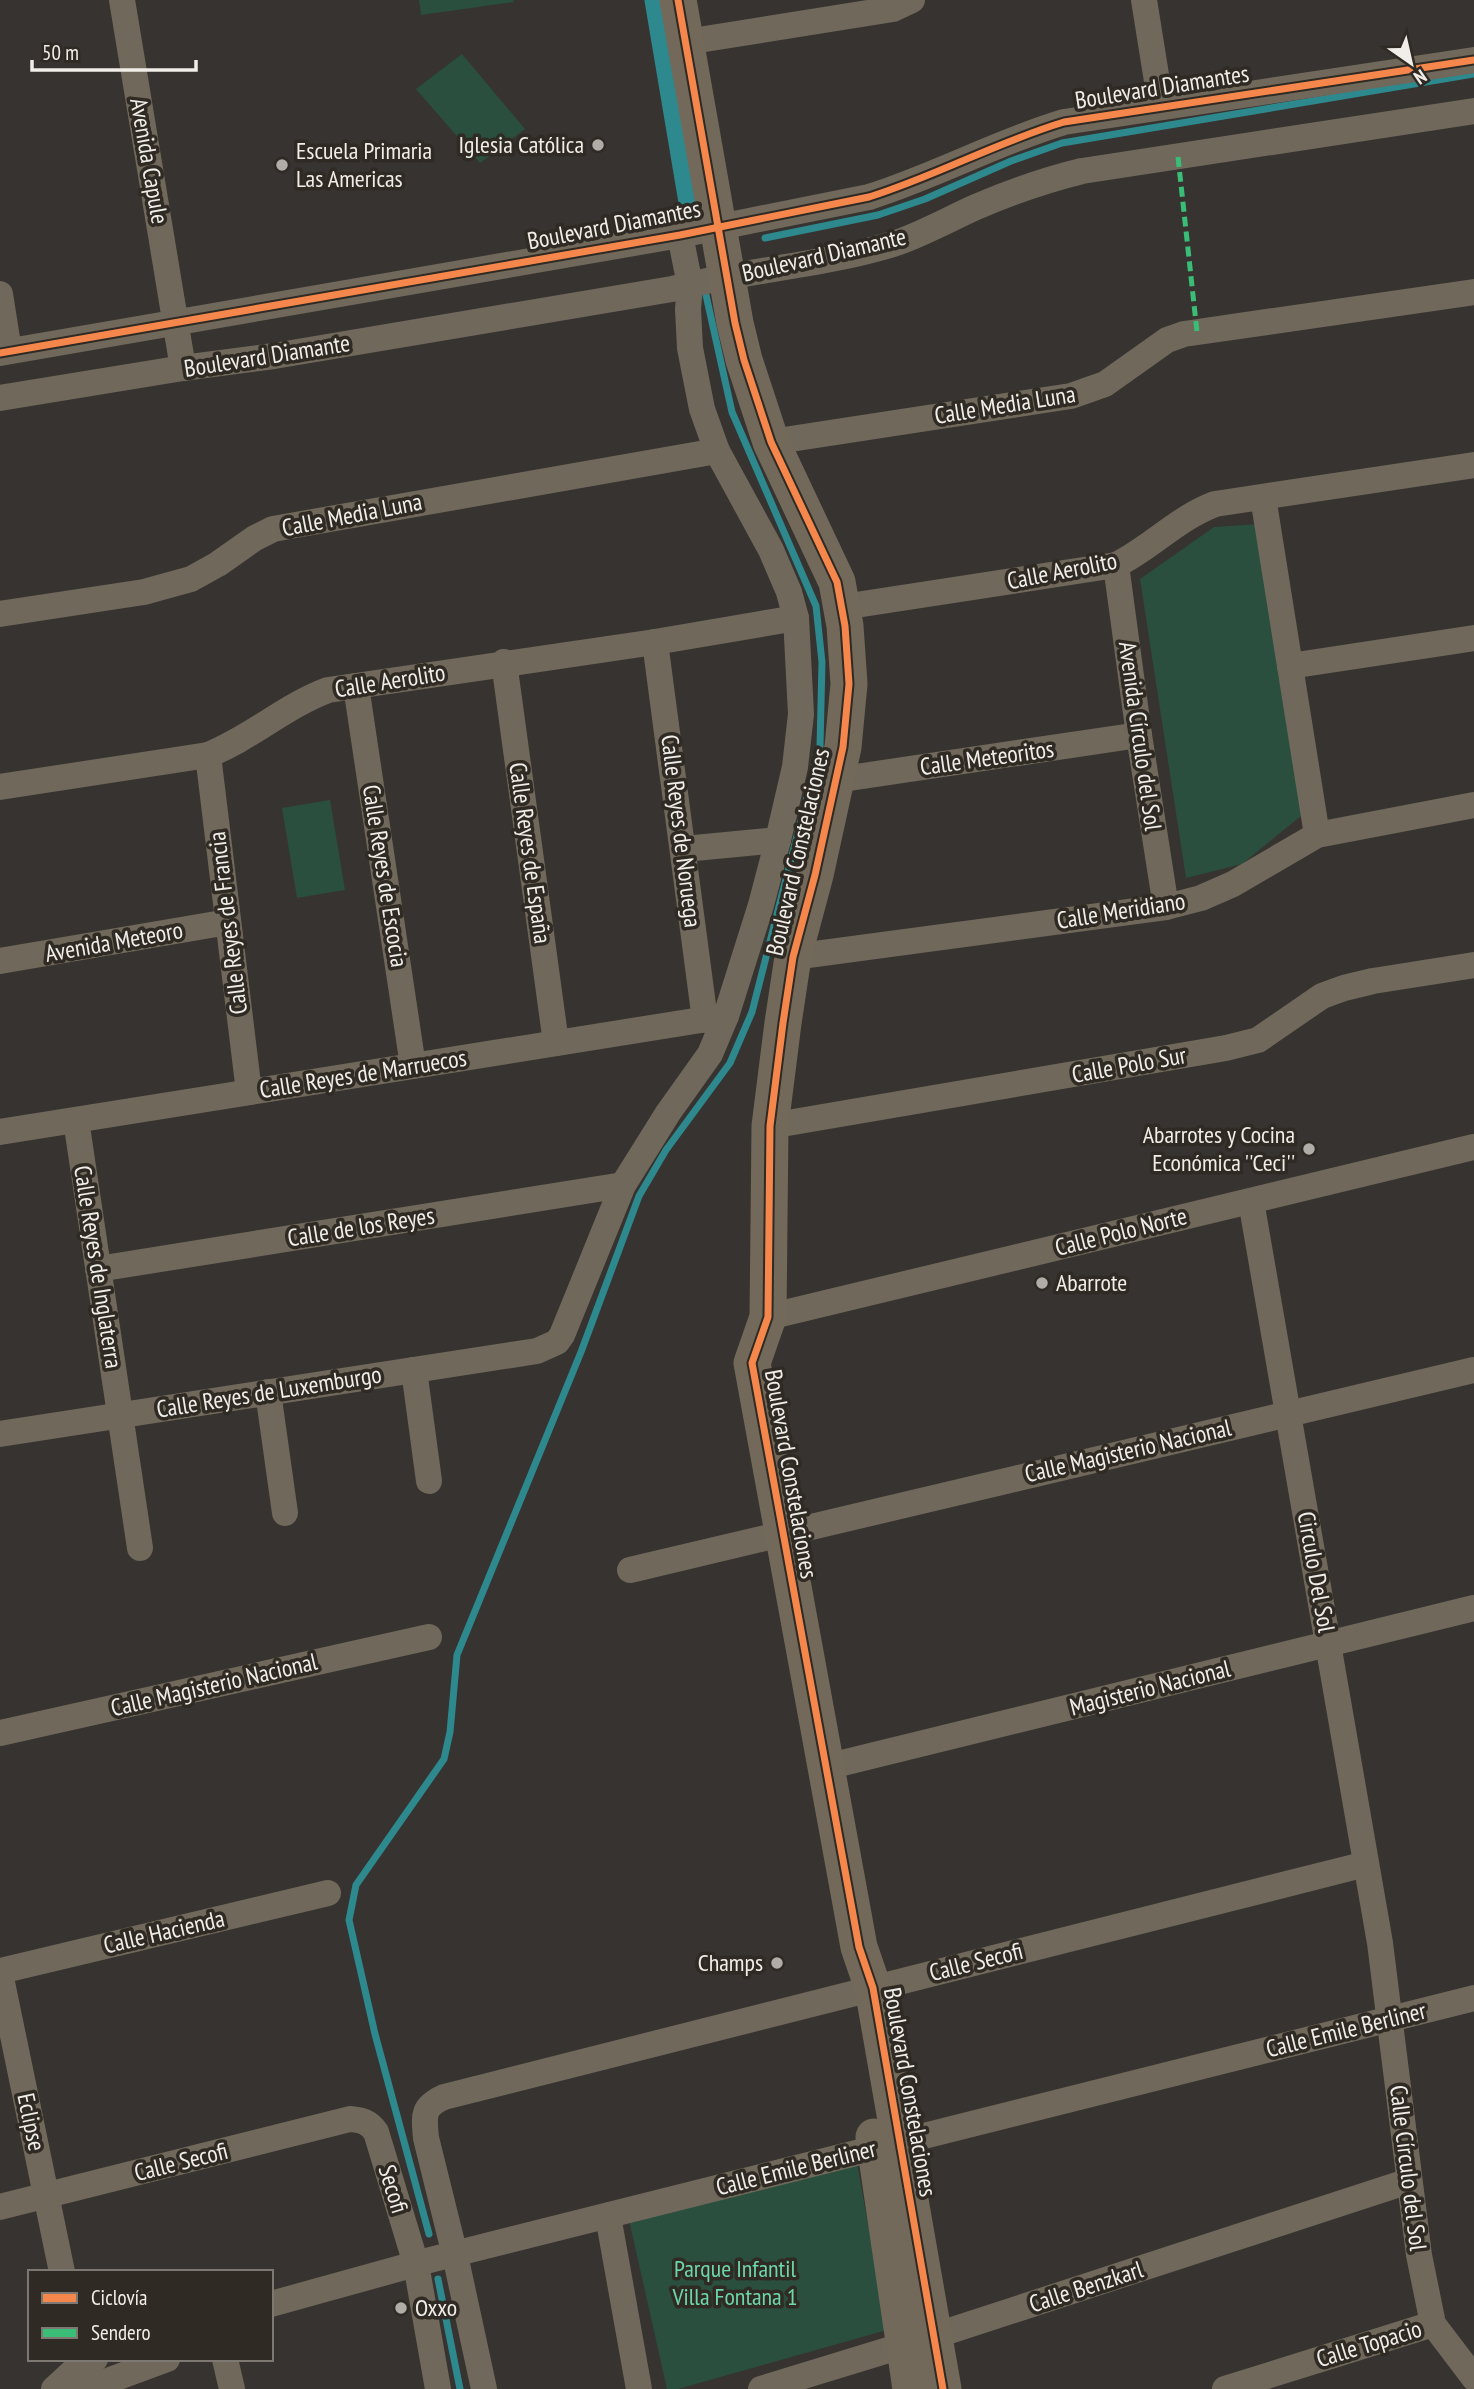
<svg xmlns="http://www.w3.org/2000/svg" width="1474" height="2389" font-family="'PT Sans Narrow',sans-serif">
<rect width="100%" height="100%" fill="#363330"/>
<g fill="#2a4f3e">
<path d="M 419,0 L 513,0 L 514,2 L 421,15 Z"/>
<path d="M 462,54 L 525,129 L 480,163 L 416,89 Z"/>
<path d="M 1259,524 L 1307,811 L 1242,864 L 1186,878 L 1140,579 L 1214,527 Z"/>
<path d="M 330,800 L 345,890 L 297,898 L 282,808 Z"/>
<path d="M 857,2163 L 887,2330 L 678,2389 L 667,2389 L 629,2220 Z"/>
</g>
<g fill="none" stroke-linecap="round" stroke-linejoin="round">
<g stroke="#2d898d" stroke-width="7">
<path d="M 765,238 L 878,215 L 925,199 L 1011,161 L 1062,143 L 1474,74"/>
<path d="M 429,2234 L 375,2034 L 349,1920 L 356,1885 L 444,1759 L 450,1732 L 457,1655 L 581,1352 L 639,1196 L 666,1150 L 730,1063 L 752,1012 L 820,746 L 822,662 L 816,606 L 732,412 L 706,295"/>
<path d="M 438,2279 L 460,2389"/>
</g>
<path stroke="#2d898d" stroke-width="23" d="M 656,0 L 690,202"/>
<g stroke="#70685a" stroke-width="26">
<path d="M 122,0 L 183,368"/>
<path d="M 1144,0 L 1161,106"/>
<path d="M 686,42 L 893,9 L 912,0"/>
<path d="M 0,294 L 9,351"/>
<path d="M 0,353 L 680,235 L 869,197 C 936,176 997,142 1064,122 L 1474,60"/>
<path d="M 0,398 L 183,368 L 274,356 L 672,289 C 744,270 821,266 893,244 C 921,235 949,219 976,207 C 1011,192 1045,180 1082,171 L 1474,111"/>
<path d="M 771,442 L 1071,396 L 1105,384 L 1167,340 L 1184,334 L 1474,292"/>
<path d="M 1263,497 L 1317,835"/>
<path d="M 1116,565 L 1139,735 L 1166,907"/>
<path d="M 843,607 L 1116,565 C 1152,547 1176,519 1215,504 L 1474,465"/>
<path d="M 0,614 L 144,592 L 191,579 L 218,564 L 255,538 L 273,529 L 717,451"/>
<path d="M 655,642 L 705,1020"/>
<path d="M 504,662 L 556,1043"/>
<path d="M 1290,666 L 1474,638"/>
<path d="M 356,686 L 413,1066"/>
<path d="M 208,755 L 249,1092"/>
<path d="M 836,780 L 1139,735"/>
<path d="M 0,787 L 208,755 C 251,738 285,706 328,690 L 655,642 L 796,618"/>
<path d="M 684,849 L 778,840"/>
<path d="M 793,957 L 1166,907 L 1201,898 L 1233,884 L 1317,835 L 1474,805"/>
<path d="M 0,961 L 228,922"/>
<path d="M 76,1120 L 140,1548"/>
<path d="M 770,1126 L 1226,1048 L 1258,1040 L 1322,996 L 1344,988 L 1373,981 L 1474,965"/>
<path d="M 0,1132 L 726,1016"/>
<path d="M 1251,1201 L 1380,1943 L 1419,2255 L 1433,2324 L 1474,2378"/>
<path d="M 98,1269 L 623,1185"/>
<path d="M 768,1317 L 1474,1147"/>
<path d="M 414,1370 L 429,1481"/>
<path d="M 268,1392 L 285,1513"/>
<path d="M 0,1434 L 537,1351 L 557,1342 L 562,1335 L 623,1185 L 668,1113 L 710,1054 L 726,1016 L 761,905 L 778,840 L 795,767 L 801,714 L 796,618 L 789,592 L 771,550 L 717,451 L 702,409 L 690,348 L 688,309 L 690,285 L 680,235"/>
<path d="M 630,1570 L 1474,1370"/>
<path d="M 0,1733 L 429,1637"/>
<path d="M 826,1767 L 1474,1608"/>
<path d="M 0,1971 L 328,1893"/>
<path d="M 0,1973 L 62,2272"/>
<path d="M 0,2207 L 350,2119 C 362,2120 369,2122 376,2132 L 416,2264 L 438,2389"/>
<path d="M 608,2216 L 639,2389"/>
<path d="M 271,2304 L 426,2261 L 1474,1998"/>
<path d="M 225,2359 L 232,2389"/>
<path d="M 54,2389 L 80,2365 L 95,2359"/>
<path d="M 86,2389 L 167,2359"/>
<path d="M 484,2389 L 455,2255 L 426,2138 C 424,2115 422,2107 444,2097 L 1366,1864"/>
<path d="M 761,2389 L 934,2336 L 1409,2181"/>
<path d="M 1225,2389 L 1433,2324"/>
</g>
<g stroke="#72695a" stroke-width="37">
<path d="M 678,0 L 735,323 L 744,360 L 771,442 L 837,582 L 845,626 L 849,684 L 843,747 L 815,875 L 793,957 L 783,1023 L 770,1126 L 768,1317 L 752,1363 L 859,1947 L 873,1988 L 943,2389"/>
<path d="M 874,2137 L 911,2389"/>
</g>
<path stroke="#3abd76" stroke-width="5" stroke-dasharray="10 5" stroke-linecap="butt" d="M 1178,157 L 1197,332"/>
<g stroke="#2f2a23" stroke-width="11">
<g id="cycleway">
<path d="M 678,0 L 735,323 L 744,360 L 771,442 L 837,582 L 845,626 L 849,684 L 843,747 L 815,875 L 793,957 L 783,1023 L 770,1126 L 768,1317 L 752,1363 L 859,1947 L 873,1988 L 943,2389"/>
<path d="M 0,353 L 680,235 L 869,197 C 936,176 997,142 1064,122 L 1474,60"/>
</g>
</g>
<use href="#cycleway" stroke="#f5874c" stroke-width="7"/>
</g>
<g fill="#b0ada8" stroke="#2f2a23" stroke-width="2.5">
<circle cx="598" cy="145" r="7"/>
<circle cx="282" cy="165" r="7"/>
<circle cx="1309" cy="1149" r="7"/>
<circle cx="1042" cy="1283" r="7"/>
<circle cx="777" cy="1963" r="7"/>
<circle cx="401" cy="2308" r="7"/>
</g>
<g text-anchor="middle" stroke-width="7" stroke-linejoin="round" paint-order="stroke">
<g font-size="24" fill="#f1eee9" stroke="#2f2a23">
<text transform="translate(1162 87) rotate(-9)" y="8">Boulevard Diamantes</text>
<text transform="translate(149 161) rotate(80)" y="8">Avenida Capule</text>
<text transform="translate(614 225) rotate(-11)" y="8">Boulevard Diamantes</text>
<text transform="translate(824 255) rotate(-13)" y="8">Boulevard Diamante</text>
<text transform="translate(267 356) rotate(-9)" y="8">Boulevard Diamante</text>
<text transform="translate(1005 405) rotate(-9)" y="8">Calle Media Luna</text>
<text transform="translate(352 515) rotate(-11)" y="8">Calle Media Luna</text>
<text transform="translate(1062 571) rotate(-11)" y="8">Calle Aerolito</text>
<text transform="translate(390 681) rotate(-9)" y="8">Calle Aerolito</text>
<text transform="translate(1140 736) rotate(82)" y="8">Avenida Círculo del Sol</text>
<text transform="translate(987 758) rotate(-8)" y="8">Calle Meteoritos</text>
<text transform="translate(681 831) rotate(83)" y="8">Calle Reyes de Noruega</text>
<text transform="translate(798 852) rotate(-77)" y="8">Boulevard Constelaciones</text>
<text transform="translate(530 853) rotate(82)" y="8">Calle Reyes de España</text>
<text transform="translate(385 876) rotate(81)" y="8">Calle Reyes de Escocia</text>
<text transform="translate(1121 911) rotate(-9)" y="8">Calle Meridiano</text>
<text transform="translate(228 923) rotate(-97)" y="8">Calle Reyes de Francia</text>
<text transform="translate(114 942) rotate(-10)" y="8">Avenida Meteoro</text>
<text transform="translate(1129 1065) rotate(-10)" y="8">Calle Polo Sur</text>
<text transform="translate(363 1074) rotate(-9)" y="8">Calle Reyes de Marruecos</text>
<text transform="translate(361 1227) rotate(-9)" y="8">Calle de los Reyes</text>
<text transform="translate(1121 1232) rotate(-14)" y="8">Calle Polo Norte</text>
<text transform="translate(98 1267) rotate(81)" y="8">Calle Reyes de Inglaterra</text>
<text transform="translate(269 1392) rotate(-9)" y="8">Calle Reyes de Luxemburgo</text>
<text transform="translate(1128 1451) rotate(-13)" y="8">Calle Magisterio Nacional</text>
<text transform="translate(791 1474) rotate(80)" y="8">Boulevard Constelaciones</text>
<text transform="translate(1316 1572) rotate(80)" y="8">Circulo Del Sol</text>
<text transform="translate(214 1685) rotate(-13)" y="8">Calle Magisterio Nacional</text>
<text transform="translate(1150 1688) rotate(-14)" y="8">Magisterio Nacional</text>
<text transform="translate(164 1932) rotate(-13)" y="8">Calle Hacienda</text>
<text transform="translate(976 1962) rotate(-14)" y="8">Calle Secofi</text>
<text transform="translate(1346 2030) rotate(-14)" y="8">Calle Emile Berliner</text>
<text transform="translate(910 2092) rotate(80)" y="8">Boulevard Constelaciones</text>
<text transform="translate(31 2122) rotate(78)" y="8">Eclipse</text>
<text transform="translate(181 2162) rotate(-14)" y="8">Calle Secofi</text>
<text transform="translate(796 2168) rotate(-14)" y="8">Calle Emile Berliner</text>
<text transform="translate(1408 2168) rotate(83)" y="8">Calle Círculo del Sol</text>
<text transform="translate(393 2189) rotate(73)" y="8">Secofi</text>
<text transform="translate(1086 2287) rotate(-18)" y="8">Calle Benzkarl</text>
<text transform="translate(1369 2344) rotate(-17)" y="8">Calle Topacio</text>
</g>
<g font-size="24" fill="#f1eee9" stroke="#2f2a23" text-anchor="end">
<text x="584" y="153">Iglesia Católica</text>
<text x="296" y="159" text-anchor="start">Escuela Primaria<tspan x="296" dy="28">Las Americas</tspan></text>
<text x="1295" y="1143">Abarrotes y Cocina<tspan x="1295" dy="28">Económica ''Ceci''</tspan></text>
<text x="1056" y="1291" text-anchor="start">Abarrote</text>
<text x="763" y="1971">Champs</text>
<text x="415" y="2316" text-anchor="start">Oxxo</text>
</g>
<g font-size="24" fill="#6cd7a9" stroke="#2f2a23">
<text x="735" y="2277">Parque Infantil<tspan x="735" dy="28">Villa Fontana 1</tspan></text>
</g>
</g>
<rect x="28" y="2270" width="245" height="91" fill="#2f2a23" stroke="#7d7872" stroke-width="2"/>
<rect x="42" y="2293" width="35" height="10" fill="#f5874c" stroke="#7d7872" stroke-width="2"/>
<text x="91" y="2305" font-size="21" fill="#f1eee9">Ciclovía</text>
<rect x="42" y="2328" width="35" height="10" fill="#3abd76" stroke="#7d7872" stroke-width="2"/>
<text x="91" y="2340" font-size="21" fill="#f1eee9">Sendero</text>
<g transform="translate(1411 63) rotate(146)" stroke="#2f2a23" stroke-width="5" paint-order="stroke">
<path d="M0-5L12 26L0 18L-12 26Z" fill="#f1eee9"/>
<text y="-10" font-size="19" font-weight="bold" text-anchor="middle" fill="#f1eee9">N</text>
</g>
<path d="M32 60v10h164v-10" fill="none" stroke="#f1eee9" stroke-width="3.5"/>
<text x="42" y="60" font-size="21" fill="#f1eee9" stroke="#2f2a23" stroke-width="5" paint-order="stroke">50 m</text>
</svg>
